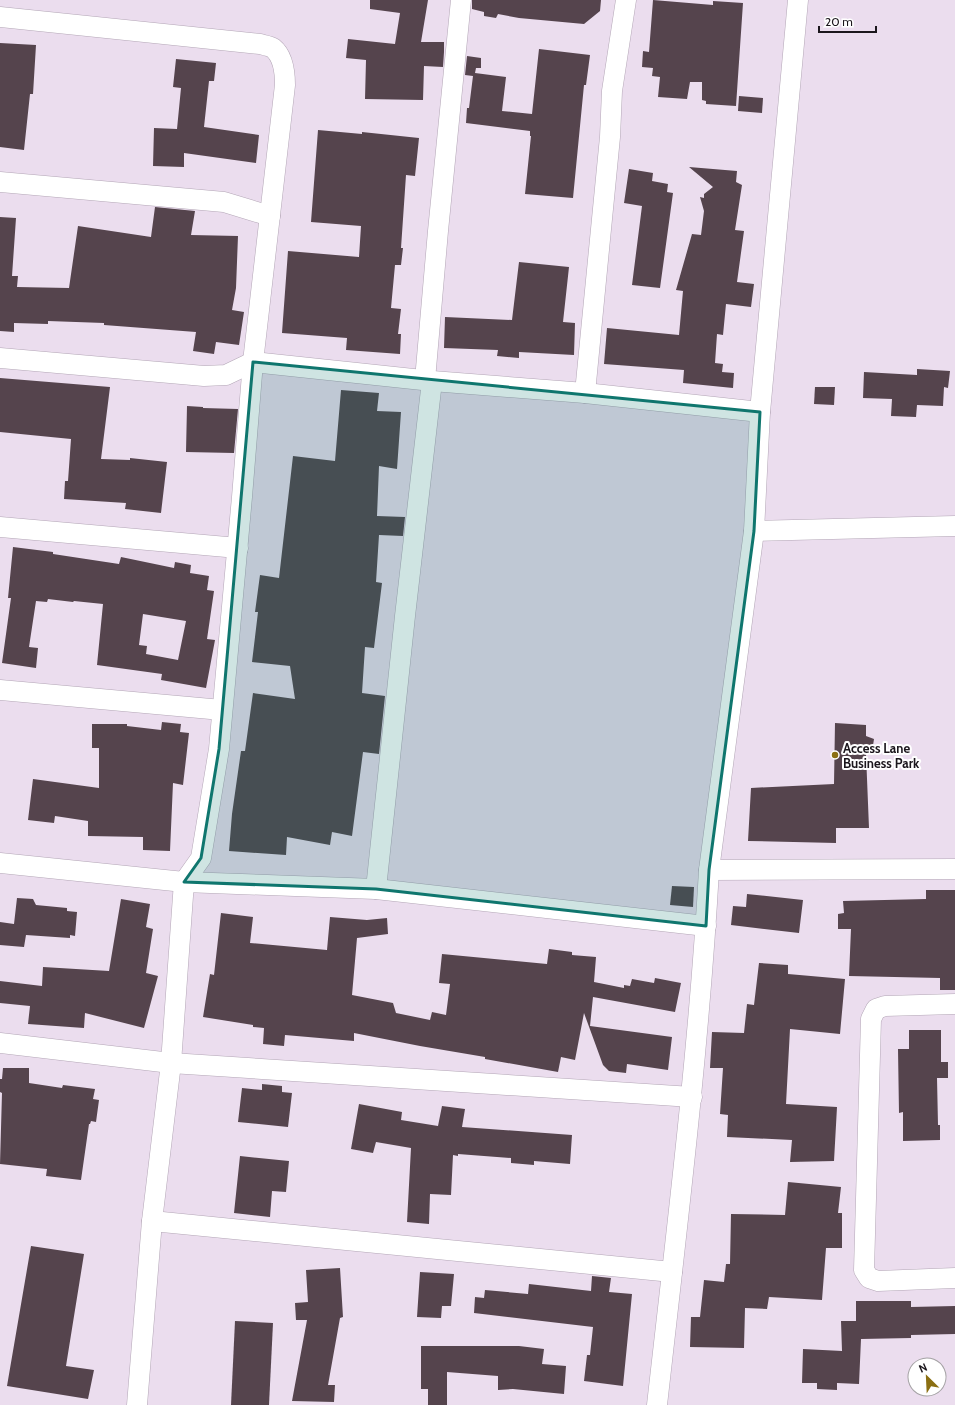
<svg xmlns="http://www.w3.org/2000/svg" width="955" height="1405" font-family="Cabin,sans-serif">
<rect width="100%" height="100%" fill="#ebddee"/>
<g fill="#55444d" fill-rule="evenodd">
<path d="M 370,0 L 428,0 L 421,42 L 444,42 L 444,52 L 443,67 L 424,66 L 423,100 L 365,99 L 366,60 L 346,58 L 348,39 L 395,44 L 400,13 L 370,9 Z"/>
<path d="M 472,0 L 601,0 L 600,11 L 584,24 L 519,18 L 498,14 L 496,18 L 484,16 L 484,12 L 472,9 Z"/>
<path d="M 653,0 L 713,5 L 713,1 L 743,3 L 736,106 L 706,104 L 706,101 L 702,100 L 702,82 L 690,82 L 687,99 L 658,97 L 660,77 L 652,76 L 653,68 L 642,67 L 643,51 L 649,52 Z"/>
<path d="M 0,43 L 36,45 L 33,94 L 30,94 L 24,150 L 0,147 Z"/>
<path d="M 539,49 L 590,55 L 586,85 L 584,85 L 573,198 L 525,194 L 531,136 L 530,136 L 530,131 L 466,123 L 467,108 L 469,108 L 473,76 L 465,75 L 467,56 L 481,58 L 481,68 L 476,68 L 475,73 L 506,77 L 502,111 L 532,114 Z"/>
<path d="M 176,59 L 216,63 L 214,81 L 209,81 L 204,127 L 259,135 L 256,163 L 184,153 L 184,167 L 153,166 L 154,128 L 177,129 L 181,88 L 173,87 Z"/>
<path d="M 739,96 L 763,98 L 762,113 L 738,111 Z"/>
<path d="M 318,130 L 362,134 L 362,132 L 419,138 L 415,176 L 406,175 L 401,248 L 403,248 L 401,265 L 395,265 L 391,308 L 401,309 L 398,334 L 401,334 L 400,354 L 346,350 L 347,338 L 282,333 L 288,251 L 359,257 L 361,226 L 311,222 Z"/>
<path d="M 689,167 L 737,171 L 736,182 L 742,185 L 735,230 L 744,231 L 737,282 L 754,284 L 751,307 L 726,304 L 723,335 L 717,334 L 715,363 L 723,364 L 722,372 L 734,373 L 733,388 L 683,383 L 684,370 L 604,364 L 607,328 L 679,335 L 683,291 L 676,290 L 692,234 L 701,235 L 704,211 L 700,197 L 704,198 L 704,194 L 713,187 Z"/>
<path d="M 629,169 L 653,173 L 652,181 L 668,184 L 667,192 L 673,193 L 660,288 L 632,285 L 642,206 L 624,203 Z"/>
<path d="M 155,207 L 195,211 L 191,235 L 238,236 L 236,288 L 232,310 L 244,312 L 239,345 L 216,342 L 214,354 L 193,351 L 196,332 L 104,325 L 104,323 L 48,321 L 48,324 L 14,323 L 14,332 L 0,331 L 0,217 L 16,218 L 12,276 L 18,276 L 17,287 L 69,288 L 78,226 L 151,237 Z"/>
<path d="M 519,262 L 569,267 L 563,322 L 575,323 L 574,355 L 519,352 L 519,358 L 497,356 L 498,350 L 444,348 L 445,317 L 512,320 Z"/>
<path d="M 917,369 L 950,371 L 948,388 L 944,387 L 943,406 L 917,405 L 916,417 L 891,416 L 892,399 L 863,398 L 864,372 L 917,375 Z"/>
<path d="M 0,378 L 110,387 L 101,459 L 130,460 L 130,458 L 167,462 L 161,513 L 125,509 L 126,503 L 64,499 L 65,481 L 68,481 L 71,439 L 0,432 Z"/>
<path d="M 815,387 L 835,387 L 834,405 L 814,404 Z"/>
<path d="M 341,390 L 379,393 L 377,411 L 401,412 L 397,469 L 379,466 L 377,516 L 405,517 L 403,536 L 379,535 L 376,582 L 382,583 L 374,648 L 365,647 L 362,693 L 385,696 L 379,754 L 363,752 L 352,836 L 332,832 L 330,845 L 287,837 L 286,855 L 229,851 L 232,814 L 241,751 L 245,751 L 253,693 L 295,699 L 290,666 L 252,662 L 258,612 L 255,612 L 260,575 L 279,578 L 293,456 L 335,461 Z"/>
<path d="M 187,406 L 203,407 L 203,408 L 238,409 L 234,453 L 186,452 Z"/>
<path d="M 13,547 L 53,552 L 53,554 L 119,564 L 121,557 L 174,568 L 175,562 L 191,565 L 190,573 L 209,576 L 207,590 L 214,591 L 207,639 L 215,640 L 206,688 L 161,680 L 162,674 L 97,665 L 103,604 L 74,601 L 73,602 L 48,599 L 47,602 L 36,601 L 29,647 L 38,648 L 36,668 L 2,663 L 11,598 L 8,598 ZM 143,614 L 186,621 L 178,660 L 146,654 L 147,646 L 139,645 Z"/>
<path d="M 162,722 L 181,724 L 180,732 L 189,733 L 183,785 L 173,783 L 170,851 L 143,850 L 143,837 L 88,836 L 88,821 L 55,816 L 54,823 L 28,820 L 33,779 L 99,788 L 99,748 L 92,748 L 92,724 L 127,724 L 127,726 L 161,730 Z"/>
<path d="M 835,723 L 866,725 L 866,736 L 874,739 L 872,752 L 866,754 L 869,828 L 836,828 L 836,843 L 748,841 L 751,788 L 834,784 Z"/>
<path d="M 672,886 L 694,887 L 693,907 L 670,905 Z"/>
<path d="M 926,890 L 955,890 L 955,990 L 940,990 L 940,978 L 849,976 L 851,929 L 838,929 L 838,914 L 844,913 L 843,901 L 926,899 Z"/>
<path d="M 747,894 L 803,900 L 799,933 L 731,925 L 733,906 L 746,907 Z"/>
<path d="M 17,898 L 33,899 L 36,905 L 67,908 L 67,911 L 77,912 L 75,936 L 70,935 L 70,938 L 26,935 L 24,947 L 0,945 L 0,922 L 14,924 Z"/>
<path d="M 121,899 L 150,904 L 146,927 L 153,929 L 146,973 L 158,976 L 144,1028 L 85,1013 L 84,1028 L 28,1024 L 30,1006 L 0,1003 L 0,981 L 42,986 L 43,967 L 109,971 Z"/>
<path d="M 221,913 L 253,917 L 250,943 L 327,950 L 330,917 L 367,920 L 387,918 L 388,934 L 357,938 L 352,995 L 393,1003 L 396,1013 L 430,1020 L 432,1012 L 446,1015 L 450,984 L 439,983 L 442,954 L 547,964 L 549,949 L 572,952 L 572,955 L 596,957 L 594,982 L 624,988 L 624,985 L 630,986 L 632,979 L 654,983 L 655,978 L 681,983 L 675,1012 L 593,997 L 590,1026 L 672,1037 L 668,1070 L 627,1064 L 626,1073 L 609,1071 L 603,1065 L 584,1013 L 575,1060 L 561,1057 L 558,1072 L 485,1059 L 485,1057 L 420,1046 L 354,1033 L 354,1041 L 285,1035 L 284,1046 L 263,1044 L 264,1028 L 253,1027 L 253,1025 L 203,1017 L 210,974 L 214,975 Z"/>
<path d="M 759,963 L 788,965 L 788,974 L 845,979 L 840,1034 L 790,1029 L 786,1104 L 837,1107 L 834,1161 L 790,1162 L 792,1140 L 727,1137 L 728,1115 L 720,1114 L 723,1068 L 710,1068 L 712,1032 L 744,1033 L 747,1004 L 754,1005 Z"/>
<path d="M 909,1030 L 941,1030 L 941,1062 L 948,1062 L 948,1078 L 937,1078 L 938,1125 L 940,1125 L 940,1140 L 903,1141 L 903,1112 L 899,1113 L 898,1049 L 909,1049 Z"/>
<path d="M 3,1068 L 29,1068 L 29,1083 L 62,1088 L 63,1085 L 95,1089 L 93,1099 L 99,1100 L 96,1122 L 91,1121 L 90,1124 L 89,1124 L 81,1180 L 46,1176 L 47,1169 L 0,1164 L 2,1093 L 0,1092 L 0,1079 L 2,1079 Z"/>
<path d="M 262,1084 L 282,1086 L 282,1092 L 292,1093 L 288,1127 L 238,1122 L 242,1088 L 262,1090 Z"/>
<path d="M 359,1104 L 402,1112 L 401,1120 L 438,1126 L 442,1106 L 465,1109 L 462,1127 L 572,1135 L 570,1164 L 534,1161 L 534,1165 L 511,1163 L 511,1158 L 458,1154 L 458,1156 L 453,1155 L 451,1195 L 430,1194 L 429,1224 L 407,1222 L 411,1148 L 376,1142 L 373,1153 L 351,1149 Z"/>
<path d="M 240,1156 L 289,1161 L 286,1192 L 272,1191 L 270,1217 L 234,1213 Z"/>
<path d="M 788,1182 L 841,1187 L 838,1213 L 842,1213 L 842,1248 L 826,1248 L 822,1300 L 769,1297 L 767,1309 L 745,1308 L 744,1348 L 690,1347 L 691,1317 L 700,1317 L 704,1280 L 724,1282 L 726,1264 L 730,1264 L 731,1214 L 785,1215 Z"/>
<path d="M 31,1246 L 84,1254 L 66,1366 L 94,1370 L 88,1399 L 7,1386 Z"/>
<path d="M 340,1268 L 343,1317 L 340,1318 L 328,1385 L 335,1385 L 334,1402 L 292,1401 L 307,1320 L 296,1320 L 295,1303 L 308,1302 L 306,1270 Z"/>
<path d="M 420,1272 L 454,1274 L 451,1306 L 442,1306 L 441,1318 L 417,1317 Z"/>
<path d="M 592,1276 L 611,1278 L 609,1292 L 632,1294 L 623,1386 L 584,1381 L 587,1355 L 590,1355 L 593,1327 L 474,1313 L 475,1297 L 484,1298 L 485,1290 L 528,1294 L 529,1284 L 591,1291 Z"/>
<path d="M 856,1301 L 911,1301 L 911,1307 L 955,1306 L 955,1334 L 911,1335 L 911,1338 L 861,1339 L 859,1384 L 837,1383 L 837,1390 L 817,1389 L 817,1383 L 802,1383 L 803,1349 L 842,1351 L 841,1321 L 856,1321 Z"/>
<path d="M 235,1321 L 273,1323 L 269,1405 L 231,1405 Z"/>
<path d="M 421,1346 L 519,1346 L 544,1349 L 542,1364 L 566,1366 L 564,1394 L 513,1389 L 498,1390 L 498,1376 L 447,1372 L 447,1405 L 428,1405 L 428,1389 L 421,1389 Z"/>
</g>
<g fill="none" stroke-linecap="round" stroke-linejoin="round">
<g stroke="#b3a6b6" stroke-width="21">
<g id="street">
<path d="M 0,17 L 260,44 C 264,45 270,46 273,48 C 283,56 285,73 285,85 L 253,362 L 242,497 L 219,749 L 201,858 L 184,882 L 171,1063 L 152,1221 L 137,1405"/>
<path d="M 0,182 L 224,202 L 270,216"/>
<path d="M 0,358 L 204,376 L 226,375 L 253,362 L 432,381 L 585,393 L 760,412"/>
<path d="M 425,380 L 438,231 L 461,0"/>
<path d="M 585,393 L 610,137 L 612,91 L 626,0"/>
<path d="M 0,527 L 238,548"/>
<path d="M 754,531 L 955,526"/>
<path d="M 0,690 L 222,710"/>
<path d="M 0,863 L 184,882 L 376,889 L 706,926"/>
<path d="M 709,870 L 955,869"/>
<path d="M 376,889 L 405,616 L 432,381"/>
<path d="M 955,1004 L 885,1006 L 876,1009 L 871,1019 L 864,1270 L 869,1278 L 878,1281 L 955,1278"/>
<path d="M 0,1043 L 171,1063 L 692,1097"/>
<path d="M 152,1221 L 672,1272"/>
<path d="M 657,1405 C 677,1227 699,1049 709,870 L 754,531 L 760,412 L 798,0"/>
</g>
</g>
<use href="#street" stroke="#fff" stroke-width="20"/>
</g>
<path fill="#0f766e" fill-opacity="0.2" stroke="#0f766e" stroke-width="3" stroke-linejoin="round" d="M 253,362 L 760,412 L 754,531 L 709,870 L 706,926 L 376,889 L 184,882 L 201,858 L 219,749 Z"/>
<circle fill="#8b6f12" stroke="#fff" stroke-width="1.5" cx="835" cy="755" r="4"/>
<g text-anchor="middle" stroke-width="4" stroke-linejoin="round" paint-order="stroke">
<g font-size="13" font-weight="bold" fill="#1b161c" stroke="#fff" text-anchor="start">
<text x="843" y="753">Access Lane<tspan x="843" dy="15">Business Park</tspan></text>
</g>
</g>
<g transform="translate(927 1377) rotate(336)"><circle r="19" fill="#ffffff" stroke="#a4a2a4"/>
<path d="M0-3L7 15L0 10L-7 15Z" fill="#8b6f12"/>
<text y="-6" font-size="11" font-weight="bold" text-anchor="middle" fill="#1b161c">N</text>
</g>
<path d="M819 26v6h57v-6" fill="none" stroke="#1b161c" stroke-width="2"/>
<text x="825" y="26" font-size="12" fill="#1b161c" stroke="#ffffff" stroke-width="3" paint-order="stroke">20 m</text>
</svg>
